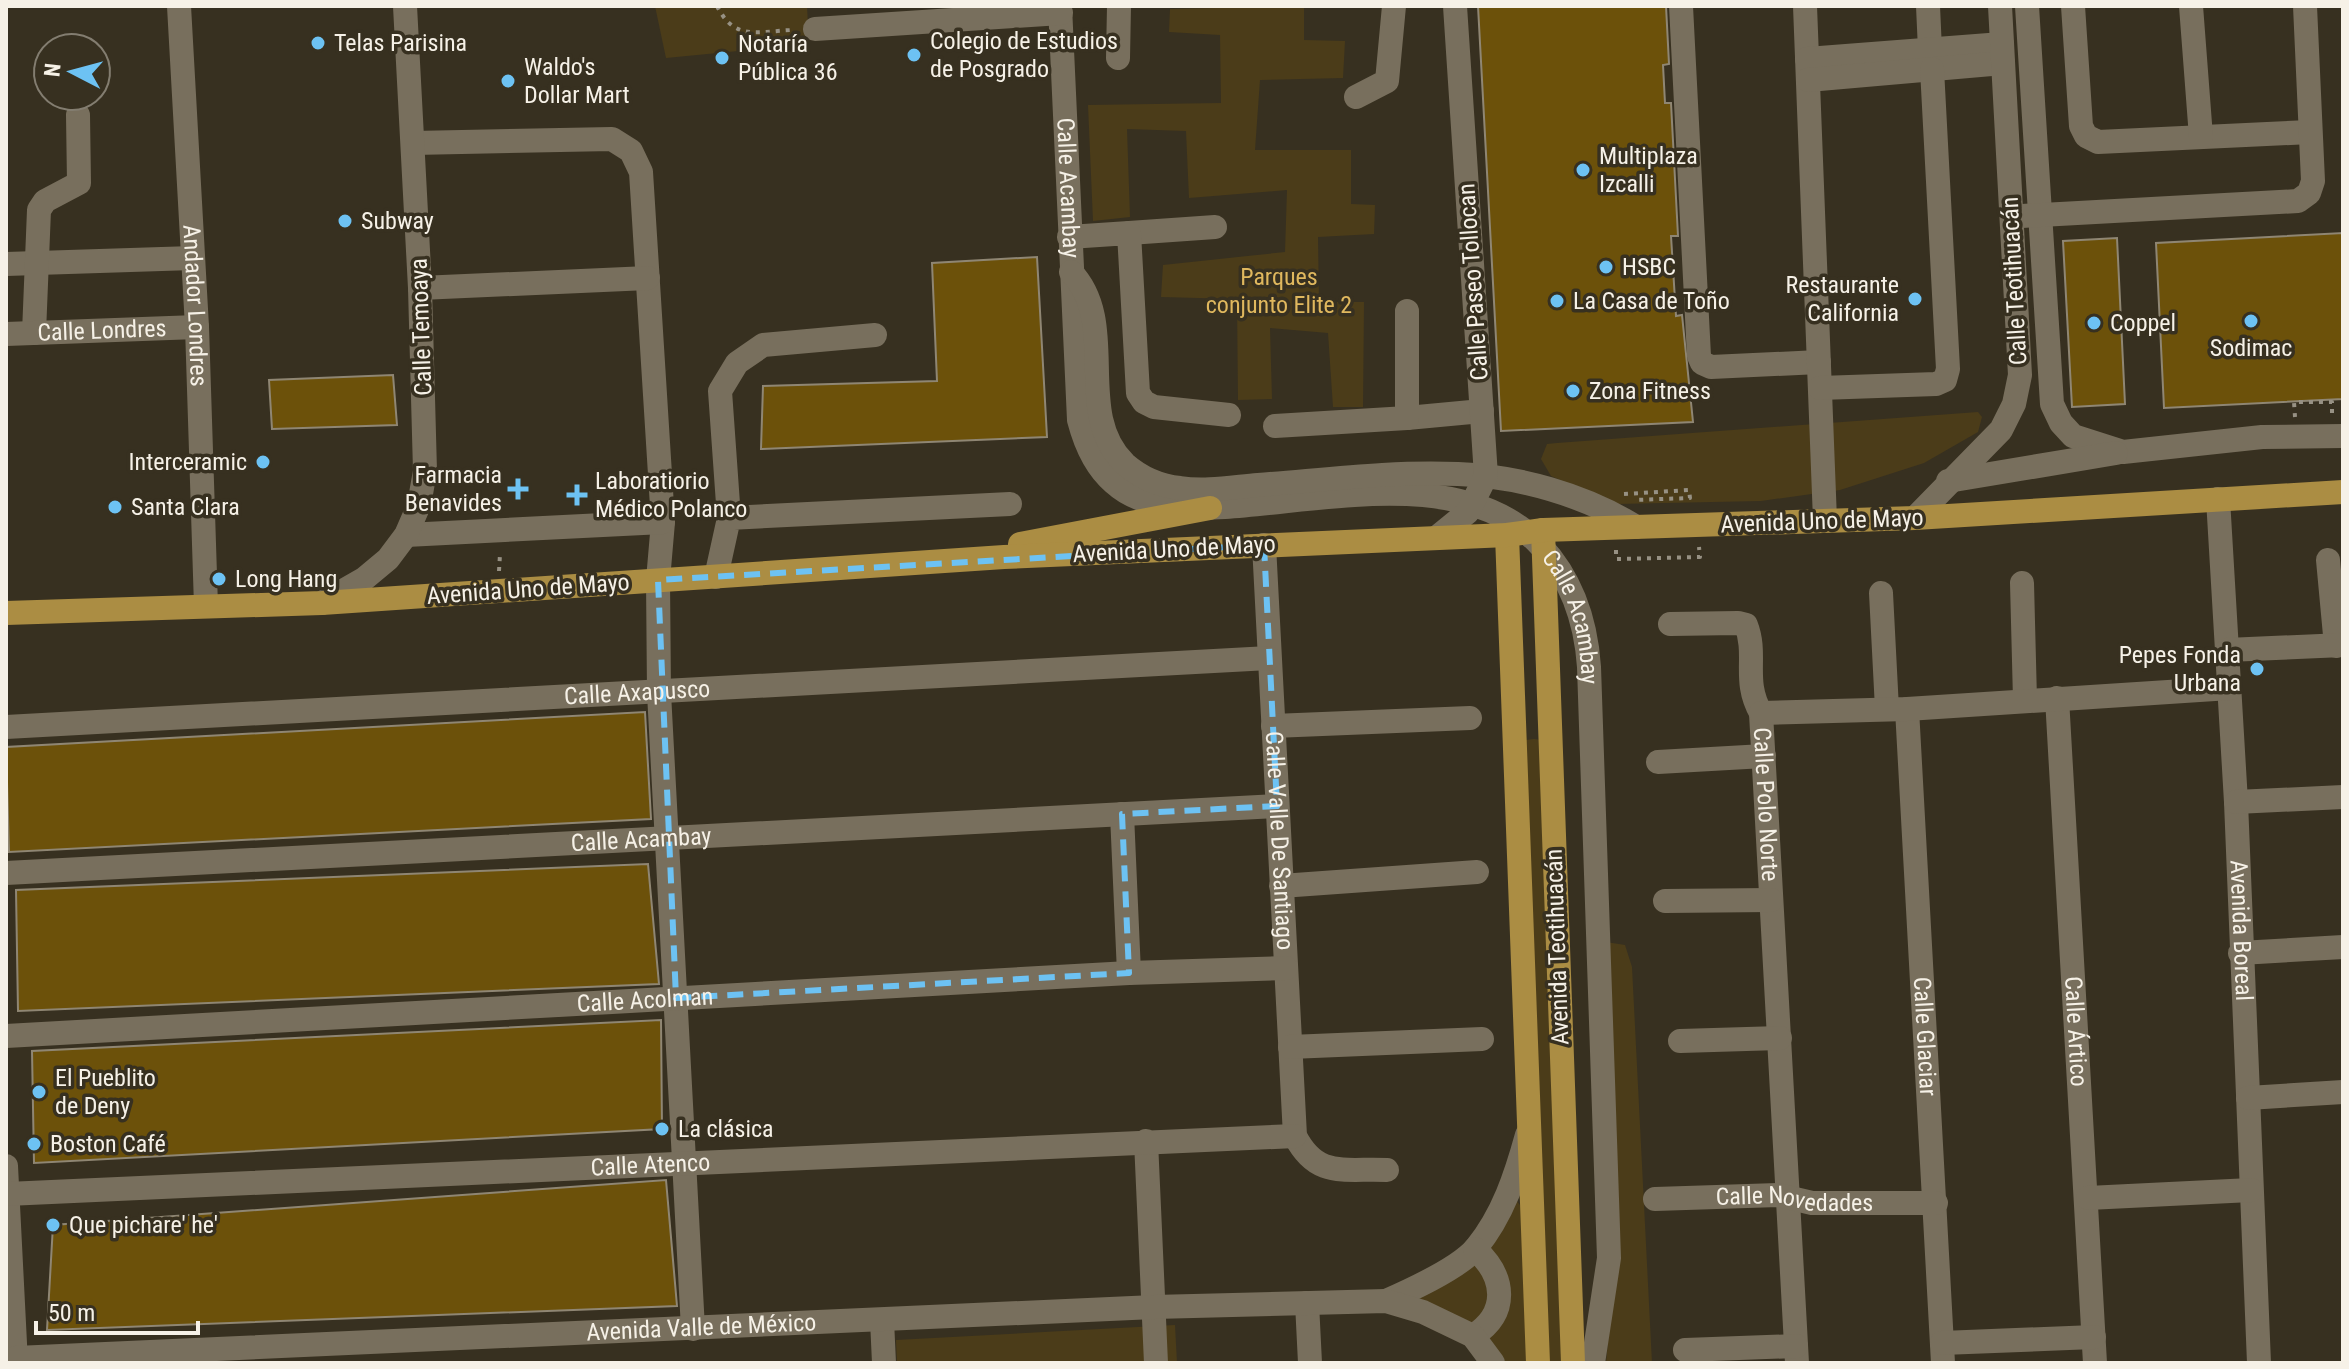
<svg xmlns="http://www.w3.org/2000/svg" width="2349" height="1369" font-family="'Roboto Condensed',sans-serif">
<rect width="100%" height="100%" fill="#373020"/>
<g fill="#4b3c19">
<path d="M 655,6 L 807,6 L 809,44 L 666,58 Z"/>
<path d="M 1304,6 L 1304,40 L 1345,41 L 1343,78 L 1260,80 L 1255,150 L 1351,150 L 1351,204 L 1375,205 L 1374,234 L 1318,237 L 1319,302 L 1364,302 L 1363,407 L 1333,407 L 1328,333 L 1270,328 L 1272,399 L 1238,400 L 1237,299 L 1161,297 L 1163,265 L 1285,252 L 1287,190 L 1189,198 L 1186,131 L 1127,129 L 1130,217 L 1093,221 L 1088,105 L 1221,103 L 1220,35 L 1169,32 L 1170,9 Z"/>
<path d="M 1978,412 L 1982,417 L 1978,432 L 1924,463 L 1840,490 L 1761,501 L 1616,504 L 1551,476 L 1541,459 L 1547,444 L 1557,443 Z"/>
<path d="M 1534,739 L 1542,740 L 1570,1363 L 1541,1363 L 1526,740 Z"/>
<path d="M 1606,942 L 1625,945 L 1632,967 L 1652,1363 L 1606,1363 L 1617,1245 Z"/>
<path d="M 1514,1197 L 1525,1212 L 1533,1363 L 1496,1363 L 1485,1333 L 1491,1328 L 1484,1252 Z"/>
<path d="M 1473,1261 L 1494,1289 L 1476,1325 L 1420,1302 L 1419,1297 Z"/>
<path d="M 1175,1325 L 1177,1363 L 897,1363 L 896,1340 Z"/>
</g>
<g fill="#6c510a" stroke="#8f8673" stroke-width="2">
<path d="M 1478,6 L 1666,6 L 1669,64 L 1663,65 L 1665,103 L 1671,103 L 1678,236 L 1671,236 L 1676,316 L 1682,315 L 1693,422 L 1501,431 Z"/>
<path d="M 2343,233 L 2343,399 L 2164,408 L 2156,243 Z"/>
<path d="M 2117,238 L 2125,404 L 2072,407 L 2063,241 Z"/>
<path d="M 1037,257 L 1047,437 L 761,449 L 763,386 L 937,381 L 932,263 Z"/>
<path d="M 393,375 L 397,425 L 272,429 L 269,380 Z"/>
<path d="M 645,712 L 651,819 L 9,852 L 6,747 Z"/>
<path d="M 648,864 L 659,984 L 18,1011 L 16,890 Z"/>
<path d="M 661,1020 L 662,1129 L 34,1163 L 32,1051 Z"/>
<path d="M 666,1180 L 677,1306 L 47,1330 L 53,1225 Z"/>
</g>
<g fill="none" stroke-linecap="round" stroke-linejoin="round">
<g stroke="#979184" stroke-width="4" stroke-dasharray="4 6" stroke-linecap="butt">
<path d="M 717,6 C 735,42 758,31 793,30"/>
<path d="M 2295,417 L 2294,402 L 2332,402 L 2332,413"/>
<path d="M 1624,494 L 1689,490 L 1690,498 L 1635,500"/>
<path d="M 1616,550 L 1616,559 L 1700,557 L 1699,547"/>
<path d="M 499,571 L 500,554"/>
</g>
<g stroke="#786f5d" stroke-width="24">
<path id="s1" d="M 179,6 L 197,327 L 206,606"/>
<path id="s2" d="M 1060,6 L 1079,420 C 1085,443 1095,467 1114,483 C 1142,509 1189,509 1225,507 C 1324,501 1465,465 1540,545 C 1572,579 1586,622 1589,667 L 1609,1258 L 1593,1363"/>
<path d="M 1681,6 L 1699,356 L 1702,363 L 1711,367 L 1819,362"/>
<path d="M 1805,6 L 1825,520"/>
<path d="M 1928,6 L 1930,50"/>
<path d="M 2027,6 L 2052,404 L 2061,423 L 2073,436 L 2123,452 L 2262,437 L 2343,436"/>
<path d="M 2073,6 L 2081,126 L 2086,136 L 2098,142 L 2310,132"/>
<path d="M 2191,6 L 2201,137"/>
<path d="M 815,29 L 1061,13"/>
<path d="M 1118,58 L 1119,6"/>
<path d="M 1807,59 L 2002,44"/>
<path d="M 1808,80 L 2003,63"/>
<path d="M 1356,97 L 1387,81 L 1394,6"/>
<path d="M 413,143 L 612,139 L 631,151 L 641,172 L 663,522 L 658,580 L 659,693 L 693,1329"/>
<path d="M 2022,216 L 2298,201 L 2309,193 L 2313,181 L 2305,6"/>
<path d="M 1129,233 L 1215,227"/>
<path d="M 1069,237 L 1129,233 L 1138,393 L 1144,402 L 1154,407 L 1229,415"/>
<path d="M 6,264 L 193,258"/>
<path d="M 1071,272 C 1121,324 1072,413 1125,464 C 1140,477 1160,486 1180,488 C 1205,492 1233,487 1258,485 C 1324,480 1392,471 1458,474 C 1518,476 1585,495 1636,527"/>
<path d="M 420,288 L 648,278"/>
<path d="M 34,333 L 39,210 L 45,201 L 79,183 L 78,115"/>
<path id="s3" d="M 6,334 L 197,327"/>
<path d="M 1820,388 L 1936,384 L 1945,380 L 1948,369 L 1932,69"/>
<path d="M 1407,418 L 1482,411"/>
<path d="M 1275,426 L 1407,418 L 1407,311"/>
<path d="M 1948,481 L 2116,453"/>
<path id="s4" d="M 2218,499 L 2236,802 L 2259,1363"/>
<path d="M 729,518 L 720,391 L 737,363 L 763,345 L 875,335"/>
<path d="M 1915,518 L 2001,430 L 2014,404 L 2020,375 L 2000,6"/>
<path d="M 406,535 L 663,522"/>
<path d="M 1436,538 L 1468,512 L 1486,476 L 1455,6"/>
<path id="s5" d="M 1264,545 L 1295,1136 C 1317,1179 1344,1168 1387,1170"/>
<path d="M 2328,560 L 2336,646"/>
<path d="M 716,577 L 729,518 L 1010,504"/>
<path d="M 2022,583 L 2025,700"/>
<path d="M 1881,593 L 1887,709"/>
<path d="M 322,603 L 364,579 L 388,559 L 406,535 L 419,505 L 425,471 L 420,288 L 405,6"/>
<path id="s6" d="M 1670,624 L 1738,623 L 1746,625 C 1758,656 1742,680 1761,713 L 1797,1363"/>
<path d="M 2227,650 L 2343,645"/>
<path id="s7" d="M 2057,698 L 2095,1363"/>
<path id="s8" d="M 1907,709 L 1943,1363"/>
<path d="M 1761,713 L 1907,709 L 2230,688"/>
<path d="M 1273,726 L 1470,718"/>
<path id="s9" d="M 6,727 L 1269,658"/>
<path d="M 1658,762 L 1764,756"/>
<path d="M 2236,802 L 2343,797"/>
<path d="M 1122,814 L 1129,973"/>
<path id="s10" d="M 6,873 L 1277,806"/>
<path d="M 1281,886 L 1477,872"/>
<path d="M 1665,901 L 1771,900"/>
<path d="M 2240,953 L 2343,947"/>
<path id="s11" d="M 6,1036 L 1129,973 L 1286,968"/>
<path d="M 1680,1041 L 1780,1038"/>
<path d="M 1290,1047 L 1482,1039"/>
<path d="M 2248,1098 L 2343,1092"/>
<path d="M 1146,1141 L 1156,1363"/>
<path d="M 6,1166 L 16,1363"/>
<path id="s12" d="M 7,1194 L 1295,1136"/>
<path d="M 2088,1198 L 2251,1190"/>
<path id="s13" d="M 1655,1199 L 1778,1195 L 1812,1203 L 1936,1203"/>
<path d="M 1386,1301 C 1411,1290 1459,1268 1476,1248 C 1503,1215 1516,1175 1527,1135"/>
<path d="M 1307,1303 L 1310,1363"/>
<path d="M 882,1320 L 884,1363"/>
<path d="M 1473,1336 C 1509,1313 1506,1277 1475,1249"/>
<path d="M 1942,1343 L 2094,1337"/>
<path d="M 1685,1350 L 1796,1346"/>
<path id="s14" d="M 16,1358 L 1154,1307 L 1386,1301 L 1423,1312 L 1473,1336 L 1493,1363"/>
</g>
<g stroke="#ab8d43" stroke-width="24">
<path d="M 1543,530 L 1573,1363"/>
<path d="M 1507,535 L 1538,1363"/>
<path d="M 1020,544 L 1210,508"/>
<path d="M 6,613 L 322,603 L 1004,557 L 1507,535 L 1543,530 L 1915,518 L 2343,492"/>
</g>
</g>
<path fill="none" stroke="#6dc2f3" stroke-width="6" stroke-dasharray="16 10" stroke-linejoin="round" d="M 1264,545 L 1277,806 L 1122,814 L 1129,973 L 676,998 L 658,580 Z"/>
<g fill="#6dc2f3" stroke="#373020" stroke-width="3">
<circle cx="318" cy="43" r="8"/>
<circle cx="914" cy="55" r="8"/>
<circle cx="722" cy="58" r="8"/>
<circle cx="508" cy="81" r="8"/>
<circle cx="1583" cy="170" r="8"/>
<circle cx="345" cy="221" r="8"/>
<circle cx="1606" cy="267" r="8"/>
<circle cx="1915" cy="299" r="8"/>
<circle cx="1557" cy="301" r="8"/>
<circle cx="2251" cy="321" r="8"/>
<circle cx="2094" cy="323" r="8"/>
<circle cx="1573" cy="391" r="8"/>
<circle cx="263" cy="462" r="8"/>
<path d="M514 477h8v8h8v8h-8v8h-8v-8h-8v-8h8z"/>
<path d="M573 483h8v8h8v8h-8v8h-8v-8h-8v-8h8z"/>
<circle cx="115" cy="507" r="8"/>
<circle cx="219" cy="579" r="8"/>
<circle cx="2257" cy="669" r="8"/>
<circle cx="39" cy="1092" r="8"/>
<circle cx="662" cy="1129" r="8"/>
<circle cx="34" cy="1144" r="8"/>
<circle cx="53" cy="1225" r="8"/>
</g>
<g text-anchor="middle" stroke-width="7" stroke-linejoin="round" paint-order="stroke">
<g font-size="24" fill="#f6f1e7" stroke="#373020" text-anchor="start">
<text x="930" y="49">Colegio de Estudios<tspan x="930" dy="28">de Posgrado</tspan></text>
<text x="334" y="51">Telas Parisina</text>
<text x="738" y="52">Notaría<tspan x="738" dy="28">Pública 36</tspan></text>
<text x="524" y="75">Waldo's<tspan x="524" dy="28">Dollar Mart</tspan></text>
<text x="1599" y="164">Multiplaza<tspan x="1599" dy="28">Izcalli</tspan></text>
<text x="361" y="229">Subway</text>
<text x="1622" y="275">HSBC</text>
<text x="1899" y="293" text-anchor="end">Restaurante<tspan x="1899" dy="28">California</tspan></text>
<text x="1573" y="309">La Casa de Toño</text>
<text x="2110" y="331">Coppel</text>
<text x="2251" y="356" text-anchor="middle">Sodimac</text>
<text x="1589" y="399">Zona Fitness</text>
<text x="247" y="470" text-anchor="end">Interceramic</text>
<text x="502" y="483" text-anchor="end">Farmacia<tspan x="502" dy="28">Benavides</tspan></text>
<text x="595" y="489">Laboratiorio<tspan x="595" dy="28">Médico Polanco</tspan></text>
<text x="131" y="515">Santa Clara</text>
<text x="235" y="587">Long Hang</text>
<text x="2241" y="663" text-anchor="end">Pepes Fonda<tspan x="2241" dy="28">Urbana</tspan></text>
<text x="55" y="1086">El Pueblito<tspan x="55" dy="28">de Deny</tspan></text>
<text x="678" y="1137">La clásica</text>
<text x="50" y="1152">Boston Café</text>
<text x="69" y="1233">Que pichare' he'</text>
</g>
<g font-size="24" fill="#f6f1e7" stroke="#373020">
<text dy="8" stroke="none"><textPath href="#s2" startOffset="182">Calle Acambay</textPath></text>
<text transform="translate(2014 281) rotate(-93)" y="8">Calle Teotihuacán</text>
<text transform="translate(1473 282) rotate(-94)" y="8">Calle Paseo Tollocan</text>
<text dy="8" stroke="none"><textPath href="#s1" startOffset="300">Andador Londres</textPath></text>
<text transform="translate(421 327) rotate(-92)" y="8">Calle Temoaya</text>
<text dy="8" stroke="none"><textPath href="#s3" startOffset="96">Calle Londres</textPath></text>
<text transform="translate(1822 521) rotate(-2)" y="8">Avenida Uno de Mayo</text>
<text transform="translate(1174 549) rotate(-3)" y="8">Avenida Uno de Mayo</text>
<text transform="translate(528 589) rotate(-4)" y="8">Avenida Uno de Mayo</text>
<text dy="8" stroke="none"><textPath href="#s2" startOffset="1014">Calle Acambay</textPath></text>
<text dy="8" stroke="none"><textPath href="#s9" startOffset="632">Calle Axapusco</textPath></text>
<text dy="8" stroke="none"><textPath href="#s6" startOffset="258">Calle Polo Norte</textPath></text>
<text dy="8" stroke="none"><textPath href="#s5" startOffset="296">Calle Valle De Santiago</textPath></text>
<text dy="8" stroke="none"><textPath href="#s10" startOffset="636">Calle Acambay</textPath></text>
<text dy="8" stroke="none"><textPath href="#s4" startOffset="432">Avenida Boreal</textPath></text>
<text transform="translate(1557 947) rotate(-92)" y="8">Avenida Teotihuacán</text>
<text dy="8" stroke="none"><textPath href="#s11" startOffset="640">Calle Acolman</textPath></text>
<text dy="8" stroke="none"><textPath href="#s7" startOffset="334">Calle Ártico</textPath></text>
<text dy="8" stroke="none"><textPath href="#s8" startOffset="328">Calle Glaciar</textPath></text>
<text dy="8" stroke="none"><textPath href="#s12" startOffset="644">Calle Atenco</textPath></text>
<text dy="8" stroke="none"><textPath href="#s13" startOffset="140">Calle Novedades</textPath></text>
<text dy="8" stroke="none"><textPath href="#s14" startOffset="686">Avenida Valle de México</textPath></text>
</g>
<g font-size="24" fill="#e0b85e" stroke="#373020">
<text x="1279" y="285">Parques<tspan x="1279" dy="28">conjunto Elite 2</tspan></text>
</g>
</g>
<rect width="2349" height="1369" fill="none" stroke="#f6f1e7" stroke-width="16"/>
<g transform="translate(72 72) rotate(276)"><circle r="38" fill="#373020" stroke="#837d70" stroke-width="2"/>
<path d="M0-6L14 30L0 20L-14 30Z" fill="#6dc2f3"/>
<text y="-12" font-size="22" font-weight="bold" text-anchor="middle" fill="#f6f1e7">N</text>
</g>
<path d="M36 1321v12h162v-12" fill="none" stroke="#f6f1e7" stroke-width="4"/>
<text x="48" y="1321" font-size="24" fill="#f6f1e7" stroke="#373020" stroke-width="6" paint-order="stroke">50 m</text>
</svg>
